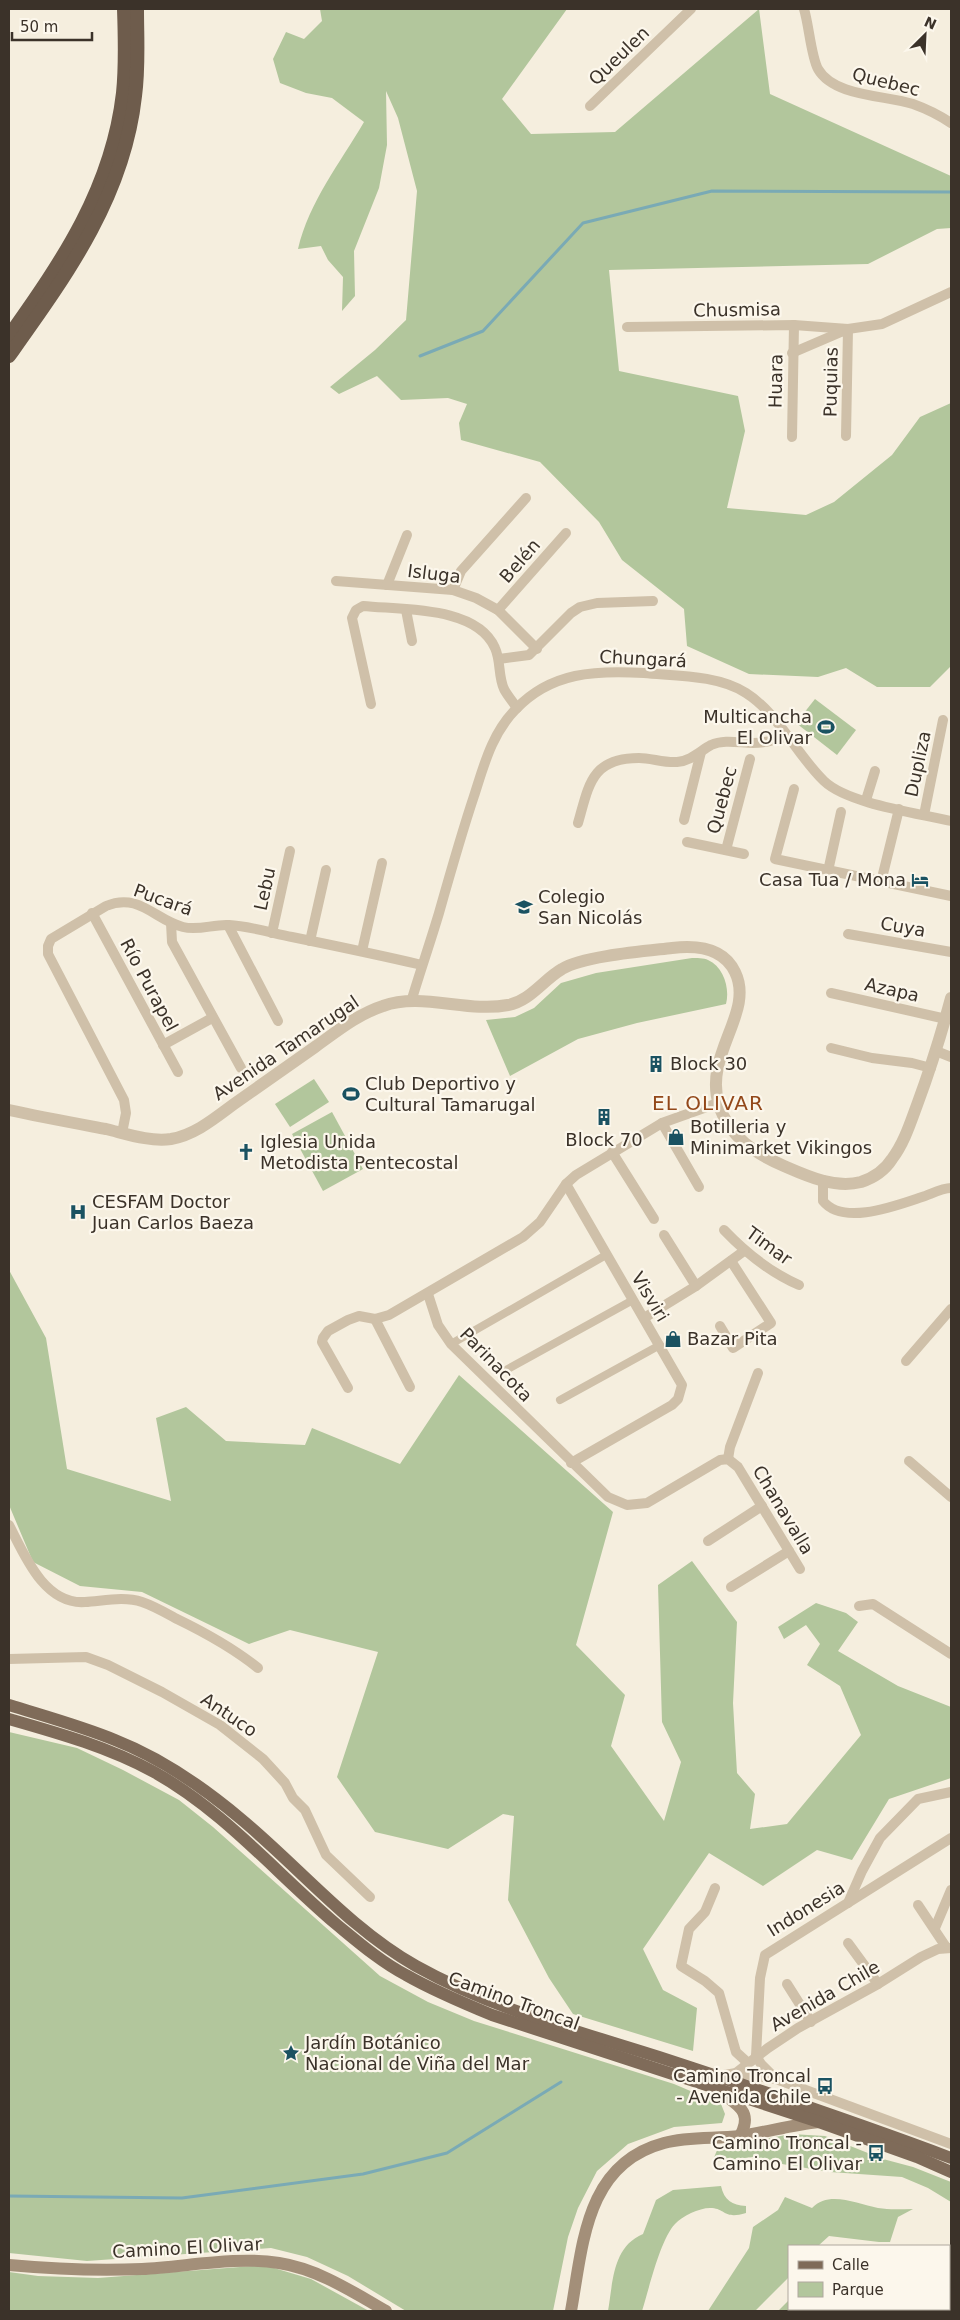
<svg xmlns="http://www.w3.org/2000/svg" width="960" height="2320" font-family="'DejaVu Sans',sans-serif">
<rect width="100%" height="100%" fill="#f5eede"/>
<g fill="#b2c69c">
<path d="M 320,9 L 567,9 L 502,99 L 531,134 L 615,132 L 759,9 L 770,94 L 951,176 L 951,228 L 937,229 L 868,264 L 609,270 L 619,371 L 738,396 L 745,431 L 727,508 L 806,515 L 834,502 L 892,455 L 920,417 L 951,403 L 951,666 L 930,687 L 877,687 L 846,668 L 818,677 L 749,674 L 687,646 L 684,609 L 622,560 L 599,522 L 540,462 L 461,440 L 459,423 L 467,404 L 448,398 L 401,400 L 377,376 L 339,394 L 330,387 L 375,350 L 406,320 L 417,191 L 398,118 L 386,91 L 387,145 L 379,188 L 354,251 L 355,296 L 342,311 L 343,277 L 328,260 L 321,246 L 298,249 C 309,202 340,163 364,122 L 332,98 L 306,93 L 280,83 L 273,59 L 286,32 L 304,39 L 322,21 Z"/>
<path d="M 815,699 L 856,730 L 837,755 L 796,723 Z"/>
<path d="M 692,958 C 696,958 704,958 708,960 C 724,967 730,989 726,1004 L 637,1023 L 578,1039 L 510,1076 L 486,1020 L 515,1017 L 534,1008 L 561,983 L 596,973 Z"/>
<path d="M 314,1079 L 329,1102 L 290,1127 L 275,1104 Z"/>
<path d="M 332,1112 L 363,1169 L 323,1191 L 292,1134 Z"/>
<path d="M 9,1270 L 46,1338 L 67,1469 L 171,1501 L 156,1418 L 186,1407 L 226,1441 L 305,1445 L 312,1428 L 400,1464 L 459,1375 L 613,1512 L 576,1645 L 625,1695 L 611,1746 L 664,1821 L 681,1762 L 662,1722 L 658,1585 L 692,1561 L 737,1622 L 733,1703 L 737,1773 L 755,1794 L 750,1829 L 787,1824 L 861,1735 L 840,1686 L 807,1665 L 820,1644 L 806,1625 L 784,1639 L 778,1627 L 816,1603 L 846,1613 L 858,1622 L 838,1651 L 898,1686 L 951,1707 L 951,1778 L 889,1799 L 852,1860 L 817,1850 L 763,1886 L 709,1853 L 643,1949 L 663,1990 L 697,2008 L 693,2051 L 573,2014 L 549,1978 L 508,1900 L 514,1816 L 503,1814 L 448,1849 L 375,1832 L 337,1777 L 378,1652 L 290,1630 L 249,1644 L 142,1592 L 80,1586 L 33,1562 L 9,1505 Z"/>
<path d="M 9,1732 L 77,1748 L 123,1770 L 179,1800 L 213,1827 L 380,1976 L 428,2002 L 474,2021 L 674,2084 L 721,2104 L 725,2114 L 722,2123 L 674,2127 L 628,2144 L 597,2171 L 578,2208 L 568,2237 L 553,2311 L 406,2311 L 348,2276 L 307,2257 L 271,2248 L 87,2261 L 9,2253 Z"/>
<path d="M 791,2134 L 825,2136 L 883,2159 L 913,2167 L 951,2182 L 951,2202 L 928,2188 L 902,2177 L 830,2172 L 782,2164 L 753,2157 L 712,2162 L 718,2148 Z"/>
<path d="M 721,2186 C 724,2200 732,2205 746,2206 L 746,2213 C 723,2220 726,2208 710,2208 C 699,2208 682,2216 675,2224 C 660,2240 649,2289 642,2311 L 608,2311 C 613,2283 612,2247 643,2234 L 656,2200 L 673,2190 Z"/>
<path d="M 785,2197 L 812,2208 C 829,2190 857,2204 878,2208 C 890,2210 901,2209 913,2209 L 898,2217 L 890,2242 L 879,2242 L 829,2236 L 818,2246 L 789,2246 L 789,2277 L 755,2311 L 708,2311 L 749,2248 L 753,2227 L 778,2210 Z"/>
<path d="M 264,2265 L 311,2279 L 369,2311 L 9,2311 L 9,2272 L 38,2276 L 98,2278 Z"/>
<path d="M 789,2300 L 789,2309 L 897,2309 L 894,2311 L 778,2311 Z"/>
</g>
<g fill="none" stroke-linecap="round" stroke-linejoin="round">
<g stroke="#7aaab5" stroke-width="3">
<path d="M 420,356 L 483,331 L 583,223 L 712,191 L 951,192"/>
<path d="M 9,2196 L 182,2198 L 363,2174 L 447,2153 L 561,2082"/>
</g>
<g stroke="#cfc0a9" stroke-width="8">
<path d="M 451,1344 L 606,1255"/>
<path d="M 506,1370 L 633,1300"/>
<path d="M 560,1400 L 660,1345"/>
</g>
<g stroke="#cfc0a9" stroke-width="10">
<path d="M 804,9 C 809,25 811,56 818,69 C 834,97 886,95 913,104 C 927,109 939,115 951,123"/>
<path d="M 590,106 L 691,9"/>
<path d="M 627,327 L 794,325 L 848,329 L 882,324 L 951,292"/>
<path d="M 792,353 L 848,329 L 846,436"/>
<path d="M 792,437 L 794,325"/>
<path d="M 336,581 L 453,590 L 476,598 L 498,610 L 537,649"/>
<path d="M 387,585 L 407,535"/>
<path d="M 453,590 L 461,571 L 526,498"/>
<path d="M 406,610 L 412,641"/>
<path d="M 498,610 L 566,533"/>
<path d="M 499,659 L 529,655 L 571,613 L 580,607 L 597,603 L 653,601"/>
<path d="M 371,704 L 352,618 L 356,610 L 363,606 C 403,610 477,606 495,648 C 501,661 498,676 504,689 C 507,695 513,702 517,708"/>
<path d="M 794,789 L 775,859 L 951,896"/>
<path d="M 866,800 L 875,771"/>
<path d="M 924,815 L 943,720"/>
<path d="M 684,820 L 701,752"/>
<path d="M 578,823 C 589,785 591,758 639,758 C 651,758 664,763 677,762 C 691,761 700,751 711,745 C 724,739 740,743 753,743 C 765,743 776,740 787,736"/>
<path d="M 687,842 L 744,854"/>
<path d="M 726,850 L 750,759"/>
<path d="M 828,871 L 841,812"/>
<path d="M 881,882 L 899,809"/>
<path d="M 92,913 L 178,1072"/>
<path d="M 171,923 L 172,942 L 241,1068"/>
<path d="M 228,925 L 278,1021"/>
<path d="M 272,933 L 290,851"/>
<path d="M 848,934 L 951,952"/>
<path d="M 310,941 L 326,870"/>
<path d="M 362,951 L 382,863"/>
<path d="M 831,993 L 946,1019"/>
<path d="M 411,1002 C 420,972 430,943 439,913 C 450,874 461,835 474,796 C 484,765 492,733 516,709 C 551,672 596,670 644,673 C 677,676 718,675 746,693 C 779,714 796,754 824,781 C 848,804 918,813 951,821"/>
<path d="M 163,1045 L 212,1018"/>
<path d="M 831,1048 L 872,1058 L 912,1063 L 931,1068"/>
<path d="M 936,1051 L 951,1057"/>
<path d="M 662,1123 L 699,1187"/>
<path d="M 122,1133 L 126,1113 L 124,1100 L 48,954 L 48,946 L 51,939 L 106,906 C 139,892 155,920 183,927 C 199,931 213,924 229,925 C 249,926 272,933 292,937 C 336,946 379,955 422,965"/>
<path d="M 612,1152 L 654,1219"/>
<path d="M 823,1180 L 823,1201 C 843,1226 895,1206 922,1197 C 931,1194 942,1188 951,1188"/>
<path d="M 566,1184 L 682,1385 L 678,1399 L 672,1405 L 571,1463"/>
<path d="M 724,1230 C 746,1253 769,1272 799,1285"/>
<path d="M 664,1235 L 696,1286"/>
<path d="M 428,1294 L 438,1325 L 451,1344 L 608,1497 L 627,1505 L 647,1503 L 720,1460 L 728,1459 L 738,1467 L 800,1569"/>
<path d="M 644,1318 L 696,1286 L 744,1251"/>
<path d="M 375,1319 L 410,1387"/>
<path d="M 720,1326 L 733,1348 L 771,1323 L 731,1261"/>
<path d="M 906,1361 L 951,1309"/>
<path d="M 348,1388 L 322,1342 L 323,1338 L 328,1331 L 348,1320 L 359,1316 L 375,1319 L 389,1315 L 523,1237 L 540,1222 L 566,1184 L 576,1175 L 662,1123 L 718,1103"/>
<path d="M 728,1459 L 730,1447 L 758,1373"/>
<path d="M 909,1461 L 951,1497"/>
<path d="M 9,1525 C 24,1554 44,1605 85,1602 C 103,1601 124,1596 142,1602 C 154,1606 166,1613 177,1619 C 206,1633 233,1648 258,1668"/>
<path d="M 708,1541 L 762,1506"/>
<path d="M 731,1587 L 789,1551"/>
<path d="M 859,1606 L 873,1604 L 951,1654"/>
<path d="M 9,1659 L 86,1657 L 108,1665 L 162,1692 L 220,1725 L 263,1759 L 285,1783 L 293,1798 L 305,1810 L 326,1855 L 370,1897"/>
<path d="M 715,1888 L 705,1912 L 689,1929 L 681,1966 L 705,1981 L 719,1993 L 736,2052 L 748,2063"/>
<path d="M 848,1903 L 862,1871 L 880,1838 L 918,1799 L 951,1792"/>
<path d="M 918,1905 L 946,1947"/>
<path d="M 935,1928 L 951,1890"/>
<path d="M 848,1943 L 878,1984"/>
<path d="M 787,1984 L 811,2022"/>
<path d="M 756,2056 L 760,1978 L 765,1955 L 951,1838"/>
<path d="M 756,2056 L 761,2064 L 776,2079"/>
<path d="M 736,2073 L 776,2079 L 951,2144"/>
<path d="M 719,2076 L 736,2073 L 768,2048 L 798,2028 L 878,1984 L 921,1957 L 938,1949 L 951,1948"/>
</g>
<path stroke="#cfc0a9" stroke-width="12" d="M 9,1110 C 41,1117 74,1123 106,1129 C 127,1134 150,1142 171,1139 C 195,1135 215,1118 234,1104 C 261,1085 288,1066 315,1047 C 336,1032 358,1014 383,1006 C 421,992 468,1013 508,1005 C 530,1001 543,980 562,969 C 583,956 646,951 672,948 C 696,945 723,947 735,972 C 755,1013 703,1054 719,1105 C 729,1137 756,1154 784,1166 C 807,1176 835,1189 861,1182 C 873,1178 885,1170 892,1159 C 904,1143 910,1124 917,1105 C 930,1070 941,1035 951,998"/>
<g stroke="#a38f79" stroke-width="12">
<path d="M 718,2090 C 736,2105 754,2110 740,2136"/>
<path d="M 9,2265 C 53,2269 97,2271 142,2269 C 185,2267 236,2256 279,2263 C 318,2269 353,2292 386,2311"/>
<path d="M 571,2311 C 583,2245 585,2164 664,2143 C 689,2136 715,2139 740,2136 C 767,2132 792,2125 819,2122"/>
</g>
<g stroke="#7f6b59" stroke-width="12">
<path d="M 9,1705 C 44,1716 81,1726 115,1740 C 161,1758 203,1787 241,1819 C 299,1867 349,1928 416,1966 C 491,2008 577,2031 659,2057 C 757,2089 855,2122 951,2158"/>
<path d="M 9,1719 C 58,1733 108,1747 154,1772 C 224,1811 276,1873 336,1924 C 358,1942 381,1962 406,1975 C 434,1991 463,2003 492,2015 L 819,2122 L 917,2157 L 951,2172"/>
</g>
<g stroke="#6e5c4c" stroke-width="14">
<path d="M 9,336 C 63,260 112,188 123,93 C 126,65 125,37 124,9"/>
<path d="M 9,356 C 66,276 124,197 135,96 C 139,67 137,38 137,9"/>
</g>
</g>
<defs>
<g id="stadium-bare" transform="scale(1.35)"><path d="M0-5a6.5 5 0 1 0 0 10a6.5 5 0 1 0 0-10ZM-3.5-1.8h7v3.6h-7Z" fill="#1a5261" stroke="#fcf7ec" stroke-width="2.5" paint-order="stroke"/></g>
<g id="hotel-bare" transform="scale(1.35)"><path d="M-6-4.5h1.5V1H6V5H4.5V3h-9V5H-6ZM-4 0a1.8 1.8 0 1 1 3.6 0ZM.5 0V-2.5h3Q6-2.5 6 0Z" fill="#1a5261" stroke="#fcf7ec" stroke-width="2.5" paint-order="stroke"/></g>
<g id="school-bare" transform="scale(1.35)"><path d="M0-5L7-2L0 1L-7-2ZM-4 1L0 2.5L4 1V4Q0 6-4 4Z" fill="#1a5261" stroke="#fcf7ec" stroke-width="2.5" paint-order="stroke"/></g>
<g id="building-bare" transform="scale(1.35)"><path d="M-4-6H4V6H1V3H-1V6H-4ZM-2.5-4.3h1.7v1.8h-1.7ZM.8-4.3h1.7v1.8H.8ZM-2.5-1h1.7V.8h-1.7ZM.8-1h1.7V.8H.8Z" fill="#1a5261" stroke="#fcf7ec" stroke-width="2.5" paint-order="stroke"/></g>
<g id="shop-bare" transform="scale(1.35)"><path d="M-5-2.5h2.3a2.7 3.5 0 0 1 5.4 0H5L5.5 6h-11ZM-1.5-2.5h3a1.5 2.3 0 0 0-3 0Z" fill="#1a5261" stroke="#fcf7ec" stroke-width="2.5" paint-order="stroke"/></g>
<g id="church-bare" transform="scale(1.35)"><path d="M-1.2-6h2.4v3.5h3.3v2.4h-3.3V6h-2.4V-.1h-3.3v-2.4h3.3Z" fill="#1a5261" stroke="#fcf7ec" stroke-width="2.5" paint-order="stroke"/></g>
<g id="hospital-bare" transform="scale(1.35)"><path d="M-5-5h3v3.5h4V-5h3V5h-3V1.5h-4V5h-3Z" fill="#1a5261" stroke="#fcf7ec" stroke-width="2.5" paint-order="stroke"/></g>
<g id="sight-bare" transform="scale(1.35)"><path d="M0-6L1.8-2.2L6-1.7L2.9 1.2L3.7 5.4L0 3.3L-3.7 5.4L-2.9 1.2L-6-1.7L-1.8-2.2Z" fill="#1a5261" stroke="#fcf7ec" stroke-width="2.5" paint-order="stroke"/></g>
<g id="bus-bare" transform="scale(1.35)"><path d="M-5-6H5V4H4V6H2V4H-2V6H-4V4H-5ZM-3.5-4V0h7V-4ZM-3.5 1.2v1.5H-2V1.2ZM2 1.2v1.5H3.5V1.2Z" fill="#1a5261" stroke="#fcf7ec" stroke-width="2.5" paint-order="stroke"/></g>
</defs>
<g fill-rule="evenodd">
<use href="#stadium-bare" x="826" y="727"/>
<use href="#hotel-bare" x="920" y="880"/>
<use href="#school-bare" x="524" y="907"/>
<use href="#building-bare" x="656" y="1064"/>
<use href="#stadium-bare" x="351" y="1094"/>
<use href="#building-bare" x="604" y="1117"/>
<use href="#shop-bare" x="676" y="1137"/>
<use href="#church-bare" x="246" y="1152"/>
<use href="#hospital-bare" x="78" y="1212"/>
<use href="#shop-bare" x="673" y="1339"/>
<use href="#sight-bare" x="291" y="2053"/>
<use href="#bus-bare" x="825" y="2086"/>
<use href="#bus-bare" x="876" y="2153"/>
</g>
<g text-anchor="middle" stroke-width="4.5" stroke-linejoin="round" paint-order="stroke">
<g font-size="18" fill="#3b3229" stroke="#fcf7ec">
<text transform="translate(619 56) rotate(-44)" y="6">Queulen</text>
<text transform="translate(886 82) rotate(14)" y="6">Quebec</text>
<text transform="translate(737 310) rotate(-1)" y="6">Chusmisa</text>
<text transform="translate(776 381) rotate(-89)" y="6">Huara</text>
<text transform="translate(831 382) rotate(-89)" y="6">Puquias</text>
<text transform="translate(520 561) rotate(-49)" y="6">Belén</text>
<text transform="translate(434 574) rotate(7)" y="6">Isluga</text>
<text transform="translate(643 659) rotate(3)" y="6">Chungará</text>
<text transform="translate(918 764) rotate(-78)" y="6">Dupliza</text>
<text transform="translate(722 800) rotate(-75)" y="6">Quebec</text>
<text transform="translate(265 889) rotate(-78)" y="6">Lebu</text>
<text transform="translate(163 900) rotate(20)" y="6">Pucará</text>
<text transform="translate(903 927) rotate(10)" y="6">Cuya</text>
<text transform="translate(149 985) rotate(62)" y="6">Río Purapel</text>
<text transform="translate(892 990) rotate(13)" y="6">Azapa</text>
<text transform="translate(286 1048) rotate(-34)" y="6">Avenida Tamarugal</text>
<text transform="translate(769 1246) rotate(36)" y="6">Timar</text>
<text transform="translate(650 1297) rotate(59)" y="6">Visviri</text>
<text transform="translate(496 1365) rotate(46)" y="6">Parinacota</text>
<text transform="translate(783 1510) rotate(59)" y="6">Chanavalla</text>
<text transform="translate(229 1715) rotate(34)" y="6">Antuco</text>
<text transform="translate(806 1909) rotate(-32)" y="6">Indonesia</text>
<text transform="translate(825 1996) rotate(-30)" y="6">Avenida Chile</text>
<text transform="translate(514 2001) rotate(20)" y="6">Camino Troncal</text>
<text transform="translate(187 2248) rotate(-3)" y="6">Camino El Olivar</text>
</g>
<g font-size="18" fill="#3b3229" stroke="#fcf7ec" text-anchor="start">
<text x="812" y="723" text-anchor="end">Multicancha<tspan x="812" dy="21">El Olivar</tspan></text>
<text x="906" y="886" text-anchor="end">Casa Tua / Mona</text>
<text x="538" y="903">Colegio<tspan x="538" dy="21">San Nicolás</tspan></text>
<text x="670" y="1070">Block 30</text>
<text x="365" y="1090">Club Deportivo y<tspan x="365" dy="21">Cultural Tamarugal</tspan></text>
<text x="690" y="1133">Botilleria y<tspan x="690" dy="21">Minimarket Vikingos</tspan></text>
<text x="604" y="1146" text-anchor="middle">Block 70</text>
<text x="260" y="1148">Iglesia Unida<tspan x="260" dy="21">Metodista Pentecostal</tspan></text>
<text x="92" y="1208">CESFAM Doctor<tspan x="92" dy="21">Juan Carlos Baeza</tspan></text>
<text x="687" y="1345">Bazar Pita</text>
<text x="305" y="2049">Jardín Botánico<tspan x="305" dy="21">Nacional de Viña del Mar</tspan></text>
<text x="811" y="2082" text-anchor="end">Camino Troncal<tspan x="811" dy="21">- Avenida Chile</tspan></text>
<text x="862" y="2149" text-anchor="end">Camino Troncal -<tspan x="862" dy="21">Camino El Olivar</tspan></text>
</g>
<g font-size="20" letter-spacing="1" fill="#93481a" stroke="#fcf7ec">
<text x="708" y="1110">EL OLIVAR</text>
</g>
</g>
<rect width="960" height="2320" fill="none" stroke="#3b3229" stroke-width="20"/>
<rect x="788" y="2245" width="162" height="65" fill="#fcf7ec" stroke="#afa89e"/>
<rect x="798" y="2261" width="25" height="8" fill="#7f6b59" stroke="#afa89e"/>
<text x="832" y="2270" font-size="15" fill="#3b3229">Calle</text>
<rect x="798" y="2282" width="25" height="15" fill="#b2c69c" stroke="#afa89e"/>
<text x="832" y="2295" font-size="15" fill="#3b3229">Parque</text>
<g transform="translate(925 35) rotate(24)" stroke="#fcf7ec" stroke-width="4" paint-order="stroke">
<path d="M0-4L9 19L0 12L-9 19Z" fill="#3b3229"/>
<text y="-8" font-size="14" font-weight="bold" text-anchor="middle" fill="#3b3229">N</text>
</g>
<path d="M12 32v8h80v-8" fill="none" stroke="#3b3229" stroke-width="2.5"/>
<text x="20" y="32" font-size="15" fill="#3b3229" stroke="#fcf7ec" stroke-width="4" paint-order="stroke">50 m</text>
</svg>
